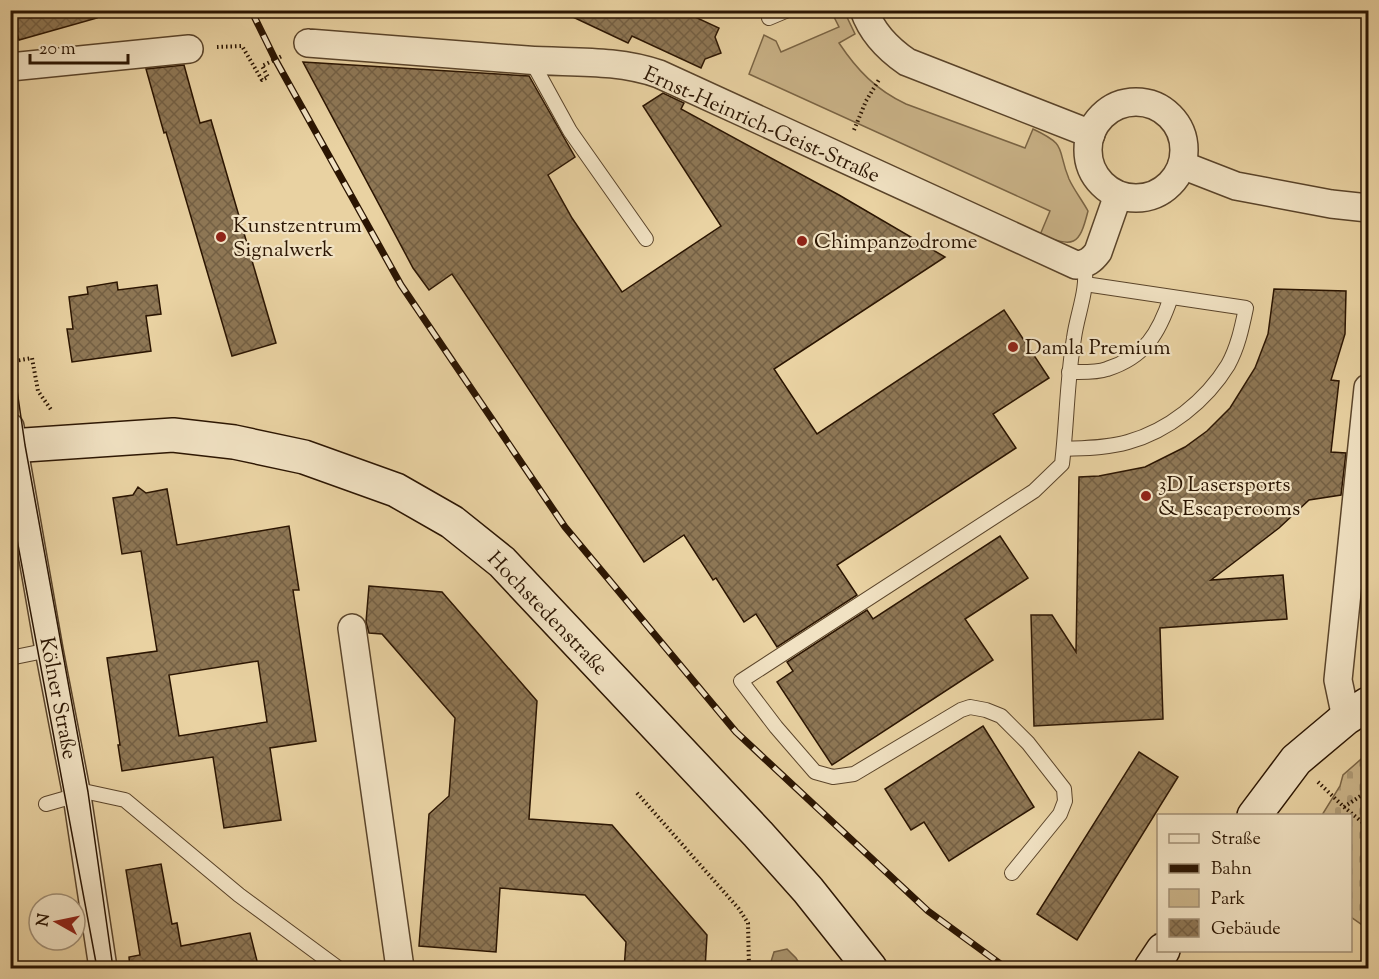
<svg xmlns="http://www.w3.org/2000/svg" width="1379" height="979" font-family="'Sorts Mill Goudy',serif">
<defs>
<pattern id="cemetery-stones" width="16" height="16" patternUnits="userSpaceOnUse" patternTransform="scale(1.5)"><rect width="16" height="16" fill="#c9b287"/><path d="M2 7V4a2 2 0 0 1 4 0v3zM10 15v-3a2 2 0 0 1 4 0v3z" fill="#ad9873"/></pattern>
<pattern id="building-cross-hatch" width="8" height="8" patternUnits="userSpaceOnUse" patternTransform="scale(1.5)"><rect width="8" height="8" fill="#8e7755"/><path d="M0 0l8 8M0 8l8-8" fill="none" stroke="#746044"/></pattern>
</defs>
<rect width="100%" height="100%" fill="#e9d2a2"/>
<filter id="stains"><feTurbulence type="fractalNoise" baseFrequency=".00333" numOctaves="4"/><feColorMatrix values="0 0 0 0 .2 0 0 0 0 .09 0 0 0 0 .02 0 0 0 .5 -.17"/></filter>
<radialGradient id="worn" r=".72"><stop offset=".6" stop-color="#630" stop-opacity="0"/><stop offset="1" stop-color="#630" stop-opacity=".3"/></radialGradient>
<path fill="#c9b287" stroke="#7a6444" stroke-width="1.5" d="M 831,11 L 844,11 L 855,34 L 839,43 C 857,70 876,90 906,104 L 1025,148 L 1033,129 C 1069,146 1056,148 1069,179 C 1074,190 1082,200 1088,211 C 1079,247 1074,247 1040,235 L 1050,211 L 749,74 L 764,35 L 776,41 L 781,52 L 839,27 Z"/>
<path fill="url(#cemetery-stones)" stroke="#7a6444" stroke-width="1.5" d="M 1368,753 L 1368,929 L 1351,917 L 1350,816 L 1322,815 L 1340,786 L 1343,775 Z"/>
<path fill="#a8926c" stroke="#766042" stroke-width="1.5" d="M 787,949 L 796,958 L 802,968 L 769,968 L 774,952 Z"/>
<g fill="url(#building-cross-hatch)" stroke="#2b1502" stroke-width="1.5" fill-rule="evenodd">
<path d="M 10,10 L 96,10 L 97,18 L 19,40 Z"/>
<path d="M 558,10 L 680,10 L 719,28 L 715,37 L 721,53 L 705,59 L 701,68 L 632,36 L 628,43 Z"/>
<path d="M 303,62 L 529,76 L 575,157 L 548,175 L 572,218 L 622,292 L 721,226 L 643,106 L 663,93 L 684,103 L 681,109 L 839,195 L 945,257 L 774,369 L 817,434 L 1004,310 L 1049,378 L 993,414 L 1016,448 L 837,565 L 857,595 L 777,647 L 756,614 L 744,622 L 716,578 L 713,580 L 684,535 L 644,562 L 452,274 L 429,290 L 413,268 Z"/>
<path d="M 184,65 L 200,123 L 211,120 L 276,343 L 232,356 L 166,132 L 164,133 L 146,69 Z"/>
<path d="M 117,282 L 118,290 L 157,285 L 161,314 L 146,316 L 151,351 L 72,362 L 67,329 L 73,329 L 69,297 L 88,294 L 87,287 Z"/>
<path d="M 1274,289 L 1346,291 L 1345,334 L 1331,380 L 1339,381 L 1331,452 L 1346,453 L 1341,495 L 1309,500 L 1279,528 L 1211,580 L 1283,575 L 1287,619 L 1160,628 L 1163,719 L 1034,726 L 1031,615 L 1052,615 L 1076,652 L 1079,477 L 1099,476 L 1145,467 L 1185,447 L 1207,431 L 1230,408 L 1255,368 L 1268,334 Z"/>
<path d="M 138,487 L 146,493 L 167,489 L 177,545 L 289,526 L 299,590 L 293,590 L 316,741 L 270,748 L 281,820 L 224,828 L 213,757 L 122,771 L 118,745 L 120,745 L 107,658 L 157,651 L 141,551 L 122,554 L 113,498 L 133,495 ZM 258,661 L 267,722 L 179,736 L 169,675 Z"/>
<path d="M 1000,536 L 1028,578 L 965,619 L 993,660 L 832,765 L 777,682 L 793,671 L 787,662 L 867,610 L 873,619 Z"/>
<path d="M 369,586 L 442,592 L 537,701 L 529,819 L 612,825 L 707,935 L 705,969 L 624,969 L 626,942 L 585,895 L 500,888 L 496,952 L 419,946 L 429,814 L 449,796 L 455,718 L 382,634 L 369,633 L 366,622 Z"/>
<path d="M 983,726 L 1034,807 L 949,861 L 924,822 L 911,830 L 885,789 Z"/>
<path d="M 1139,752 L 1178,777 L 1077,940 L 1037,914 Z"/>
<path d="M 161,864 L 172,924 L 177,923 L 181,946 L 250,933 L 259,969 L 130,969 L 129,957 L 140,955 L 126,870 Z"/>
</g>
<g fill="none" stroke-linecap="round" stroke-linejoin="round">
<g stroke="#5a442a" stroke-width="16">
<g id="lane">
<path d="M 769,18 L 788,10"/>
<path d="M 531,60 L 570,131 L 646,239"/>
<path d="M 1069,372 C 1081,372 1096,373 1107,369 C 1145,357 1159,333 1171,297"/>
<path d="M 1064,449 C 1085,448 1107,448 1128,442 C 1168,431 1206,401 1228,365 C 1238,347 1242,327 1246,308 L 1085,284"/>
<path d="M 10,658 L 49,650"/>
<path d="M 46,804 L 88,792 L 125,800 L 239,895 L 338,968"/>
<path d="M 1012,873 L 1060,814 L 1065,801 L 1064,789 L 1028,743 L 1001,716 L 986,710 L 970,707 L 961,710 L 854,774 L 833,777 L 815,772 L 776,727 L 741,681 L 1034,491 L 1062,464 C 1067,422 1067,379 1074,338 C 1077,314 1089,288 1084,264"/>
</g>
</g>
<g stroke="#5a442a" stroke-width="30">
<g id="street">
<path d="M 864,10 C 872,33 888,49 907,62 L 1091,134"/>
<path d="M 308,43 C 381,49 454,55 527,60 C 572,63 616,59 659,74 L 1076,265 C 1087,264 1092,260 1098,252 L 1118,195"/>
<path d="M 10,67 L 189,49"/>
<circle cx="1136" cy="150" r="48"/>
<path d="M 1182,165 L 1236,186 L 1331,204 L 1368,208"/>
<path d="M 10,427 L 49,650 L 77,796 L 103,968"/>
<path d="M 352,628 L 400,968"/>
<path d="M 1346,718 L 1338,680 L 1368,388"/>
</g>
</g>
<g stroke="#2b1502" stroke-width="36">
<g id="secondary">
<path d="M 10,446 L 173,435 L 234,442 L 304,457 L 396,490 L 452,522 L 502,562 L 758,834 L 808,890 L 870,968"/>
<path d="M 1254,816 L 1296,760 L 1346,718 L 1368,704"/>
<path d="M 1151,968 L 1163,950"/>
</g>
</g>
<g stroke="#2b1502" stroke-width="4" stroke-dasharray="1.5 3" stroke-linecap="butt">
<path d="M 217,47 L 242,46 L 262,80 L 268,77 L 262,66 L 282,56"/>
<path d="M 854,130 L 866,101 L 880,78"/>
<path d="M 10,362 L 32,358 L 38,391 L 52,411"/>
<path d="M 1318,782 L 1344,807 L 1368,827"/>
<path d="M 637,793 L 739,909 L 748,923 L 749,968"/>
<path d="M 1344,807 L 1368,791"/>
</g>
<use href="#lane" stroke="#f1e2c3" stroke-width="14"/>
<use href="#street" stroke="#f1e2c3" stroke-width="27"/>
<use href="#secondary" stroke="#f1e2c3" stroke-width="33"/>
<g stroke="#2b1502" stroke-width="1.5">
<path d="M 10,342 L 25,445 L 88,792 L 113,968"/>
<path d="M 10,502 L 97,968"/>
</g>
<g stroke="#2b1502" stroke-width="7">
<path id="rail" d="M 251,10 L 275,59 L 401,285 L 565,527 L 736,732 L 928,911 L 1006,968"/>
</g>
<use href="#rail" stroke="#f1e2c3" stroke-width="4.5" stroke-dasharray="14" stroke-linecap="butt"/>
</g>
<g fill="#8f2418" stroke="#f1e2c3" stroke-width="2">
<circle cx="221" cy="237" r="6"/>
<circle cx="802" cy="241" r="6"/>
<circle cx="1013" cy="347" r="6"/>
<circle cx="1146" cy="496" r="6"/>
</g>
<g text-anchor="middle" stroke-width="4.5" stroke-linejoin="round" paint-order="stroke">
<g font-size="21" fill="#2b1502" stroke="#f1e2c3">
<text transform="translate(762 124) rotate(24)" y="7">Ernst-Heinrich-Geist-Straße</text>
<text transform="translate(548 613) rotate(46)" y="7">Hochstedenstraße</text>
<text transform="translate(59 698) rotate(79)" y="7">Kölner Straße</text>
</g>
<g font-size="21" fill="#2b1502" stroke="#f1e2c3" text-anchor="start">
<text x="233" y="232">Kunstzentrum<tspan x="233" dy="24">Signalwerk</tspan></text>
<text x="814" y="248">Chimpanzodrome</text>
<text x="1025" y="354">Damla Premium</text>
<text x="1158" y="491">3D Lasersports<tspan x="1158" dy="24">&amp; Escaperooms</tspan></text>
</g>
</g>
<rect width="1379" height="979" fill="none" stroke="#e9d2a2" stroke-width="36"/>
<rect x="12" y="12" width="1355" height="955" fill="none" stroke="#2b1502" stroke-width="3"/>
<rect x="18" y="18" width="1343" height="943" fill="none" stroke="#2b1502" stroke-width="1.5"/>
<rect x="1157" y="814" width="195" height="138" fill="#f1e2c3" stroke="#a29076" stroke-width="1.5"/>
<rect x="1169" y="834" width="30" height="9" fill="#f1e2c3" stroke="#a29076" stroke-width="1.5"/>
<text x="1211" y="844" font-size="18" fill="#2b1502">Straße</text>
<rect x="1169" y="864" width="30" height="9" fill="#2b1502" stroke="#a29076" stroke-width="1.5"/>
<text x="1211" y="874" font-size="18" fill="#2b1502">Bahn</text>
<rect x="1169" y="889" width="30" height="18" fill="#c9b287" stroke="#a29076" stroke-width="1.5"/>
<text x="1211" y="904" font-size="18" fill="#2b1502">Park</text>
<rect x="1169" y="919" width="30" height="18" fill="url(#building-cross-hatch)" stroke="#a29076" stroke-width="1.5"/>
<text x="1211" y="934" font-size="18" fill="#2b1502">Gebäude</text>
<g transform="translate(57 922) rotate(279)"><circle r="28" fill="#f1e2c3" stroke="#a29076" stroke-width="1.5"/>
<path d="M0-4.5L10 22L0 15L-10 22Z" fill="#8f2418"/>
<text y="-9" font-size="16" font-weight="bold" text-anchor="middle" fill="#2b1502">N</text>
</g>
<path d="M30 54v9h98v-9" fill="none" stroke="#2b1502" stroke-width="3"/>
<text x="39" y="54" font-size="18" fill="#2b1502" stroke="#f1e2c3" stroke-width="4.5" paint-order="stroke">20 m</text>
<rect width="100%" height="100%" filter="url(#stains)"/>
<rect width="100%" height="100%" fill="url(#worn)"/>
</svg>
